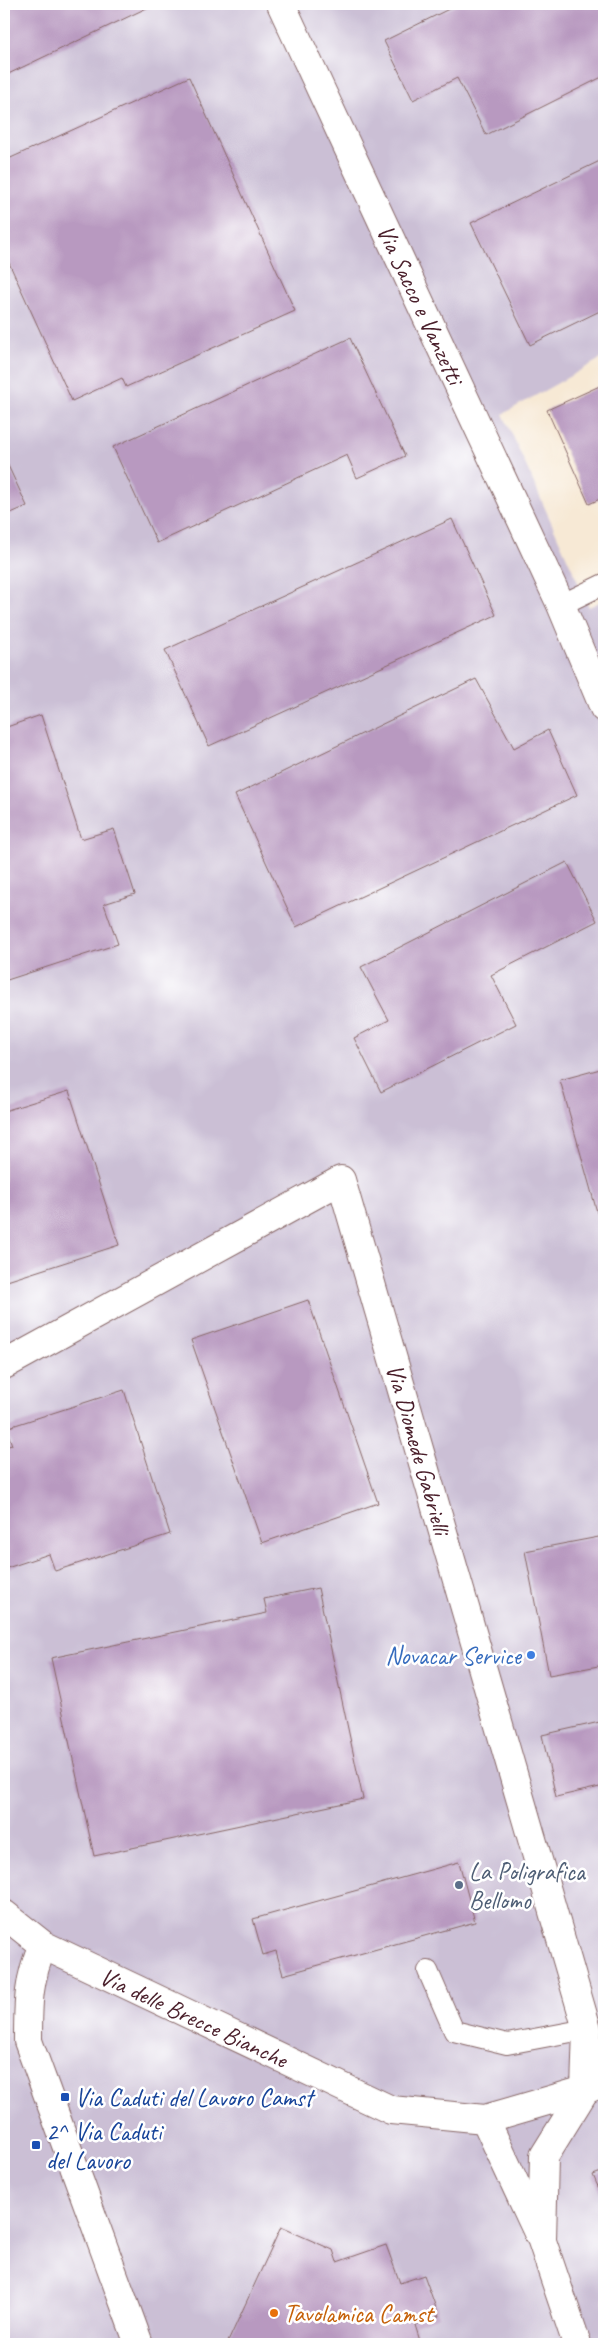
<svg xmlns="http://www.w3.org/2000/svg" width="608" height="2348" font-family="Caveat,sans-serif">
<rect width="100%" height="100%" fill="#fff"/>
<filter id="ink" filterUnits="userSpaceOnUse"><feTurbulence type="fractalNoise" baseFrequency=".02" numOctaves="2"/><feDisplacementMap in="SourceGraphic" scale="10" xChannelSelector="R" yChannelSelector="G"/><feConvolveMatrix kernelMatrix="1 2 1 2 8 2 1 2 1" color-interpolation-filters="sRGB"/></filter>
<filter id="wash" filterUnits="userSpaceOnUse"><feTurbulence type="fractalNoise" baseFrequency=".0096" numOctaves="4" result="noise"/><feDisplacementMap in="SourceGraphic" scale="20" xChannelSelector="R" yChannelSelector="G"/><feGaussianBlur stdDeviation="1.12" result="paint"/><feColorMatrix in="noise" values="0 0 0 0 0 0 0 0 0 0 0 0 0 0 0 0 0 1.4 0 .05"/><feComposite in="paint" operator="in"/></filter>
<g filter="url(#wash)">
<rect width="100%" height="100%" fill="#f7e9d5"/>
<path fill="#cbbfd5" d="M 4,4 L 604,4 L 604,357 L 503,414 L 589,607 L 604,600 L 604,2344 L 4,2344 Z"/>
<g id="blocks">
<g fill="#b899c0">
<path d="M 4,4 L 155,4 L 4,76 Z"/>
<path d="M 459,4 L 604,4 L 604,76 L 486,135 L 457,78 L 413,100 L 384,41 Z"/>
<path d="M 189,77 L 295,311 L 126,387 L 122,378 L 72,401 L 4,252 L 4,161 Z"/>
<path d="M 604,159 L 604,309 L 530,345 L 471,223 Z"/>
<path d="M 350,338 L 405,456 L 357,478 L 347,455 L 157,543 L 113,447 Z"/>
<path d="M 604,384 L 604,497 L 589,504 L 547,410 Z"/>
<path d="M 4,457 L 27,506 L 4,516 Z"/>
<path d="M 452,519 L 496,615 L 209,746 L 165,650 Z"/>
<path d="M 476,679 L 514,748 L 548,730 L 577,795 L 296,927 L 235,795 Z"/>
<path d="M 41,715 L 81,839 L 114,829 L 135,894 L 104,904 L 118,944 L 4,981 L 4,728 Z"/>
<path d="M 567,862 L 597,921 L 491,975 L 516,1024 L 381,1092 L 354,1038 L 389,1020 L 361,967 Z"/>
<path d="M 604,1068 L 604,1237 L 560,1080 Z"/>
<path d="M 69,1091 L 119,1245 L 4,1282 L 4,1111 Z"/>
<path d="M 308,1300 L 378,1503 L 262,1543 L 191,1340 Z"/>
<path d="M 124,1390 L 170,1534 L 55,1571 L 49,1554 L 4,1569 L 4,1447 L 12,1445 L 6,1428 Z"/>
<path d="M 604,1536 L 604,1665 L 549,1675 L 525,1551 Z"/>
<path d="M 318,1588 L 363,1799 L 94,1856 L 51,1658 L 267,1613 L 264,1599 Z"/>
<path d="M 604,1721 L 604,1786 L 556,1797 L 542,1735 Z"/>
<path d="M 459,1862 L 475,1922 L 283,1975 L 276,1951 L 263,1955 L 253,1919 Z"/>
<path d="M 604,2171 L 604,2201 L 593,2175 Z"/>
<path d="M 281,2227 L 333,2250 L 337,2262 L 386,2245 L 400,2283 L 424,2275 L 439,2316 L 415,2325 L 421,2344 L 227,2344 Z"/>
</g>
</g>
</g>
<g filter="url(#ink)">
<use href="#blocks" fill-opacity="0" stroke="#876666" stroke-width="1"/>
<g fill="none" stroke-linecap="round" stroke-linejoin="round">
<g stroke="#876666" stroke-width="22">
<g id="service">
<path d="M 561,605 L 604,584"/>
<path d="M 428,1971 L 454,2031 L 507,2044 L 587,2029"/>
</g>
</g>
<g stroke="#876666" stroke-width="30">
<g id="minor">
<path d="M 281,4 L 561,605 L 604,708"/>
<path d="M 4,1365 L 341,1180 L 587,2029 L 585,2090 L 544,2156 L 542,2241 L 577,2344"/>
<path d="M 485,2119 L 539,2235"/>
</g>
</g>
<g stroke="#876666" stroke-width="30">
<g id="tertiary">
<path d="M 4,1914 L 43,1945 L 391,2110 L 485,2119 L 585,2090 L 604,2082"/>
<path d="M 43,1945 C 28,1979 28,2004 28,2041 L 139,2344"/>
</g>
</g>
<use href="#service" stroke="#fff" stroke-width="20"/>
<use href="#minor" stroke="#fff" stroke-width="28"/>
<use href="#tertiary" stroke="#fff" stroke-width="28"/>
</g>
</g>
<circle fill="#3f7fe0" stroke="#fff" stroke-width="2" cx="531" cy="1655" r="5"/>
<circle fill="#5c6f8a" stroke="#fff" stroke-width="2" cx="459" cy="1885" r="5"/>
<g fill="#1a4fb4" stroke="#fff" stroke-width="2">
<rect x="60" y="2092" width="10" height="10" rx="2.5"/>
<rect x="31" y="2140" width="10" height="10" rx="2.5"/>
</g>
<circle fill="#e8710a" stroke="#fff" stroke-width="2" cx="274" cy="2313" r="5"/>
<g text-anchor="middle" stroke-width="5" stroke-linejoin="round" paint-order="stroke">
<g font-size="25" fill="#4a1f2b" stroke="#fff">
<text transform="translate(421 304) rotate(65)" y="9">Via Sacco e Vanzetti</text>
<text transform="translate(419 1449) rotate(74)" y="9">Via Diomede Gabrielli</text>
<text transform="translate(194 2017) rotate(25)" y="9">Via delle Brecce Bianche</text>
</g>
<g font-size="25" fill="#366cbe" stroke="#fff" text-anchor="end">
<text x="521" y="1664">Novacar Service</text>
</g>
<g font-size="25" fill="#4e5e75" stroke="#fff" text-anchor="start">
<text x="469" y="1880">La Poligrafica<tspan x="469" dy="29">Bellomo</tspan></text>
</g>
<g font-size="25" fill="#164399" stroke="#fff" text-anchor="start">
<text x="75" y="2106">Via Caduti del Lavoro Camst</text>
<text x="46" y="2140">2^ Via Caduti<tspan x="46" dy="29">del Lavoro</tspan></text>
</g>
<g font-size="25" fill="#c56008" stroke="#fff" text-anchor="start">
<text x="284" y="2322">Tavolamica Camst</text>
</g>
</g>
<rect width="608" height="2348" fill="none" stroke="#fff" stroke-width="20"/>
</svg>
